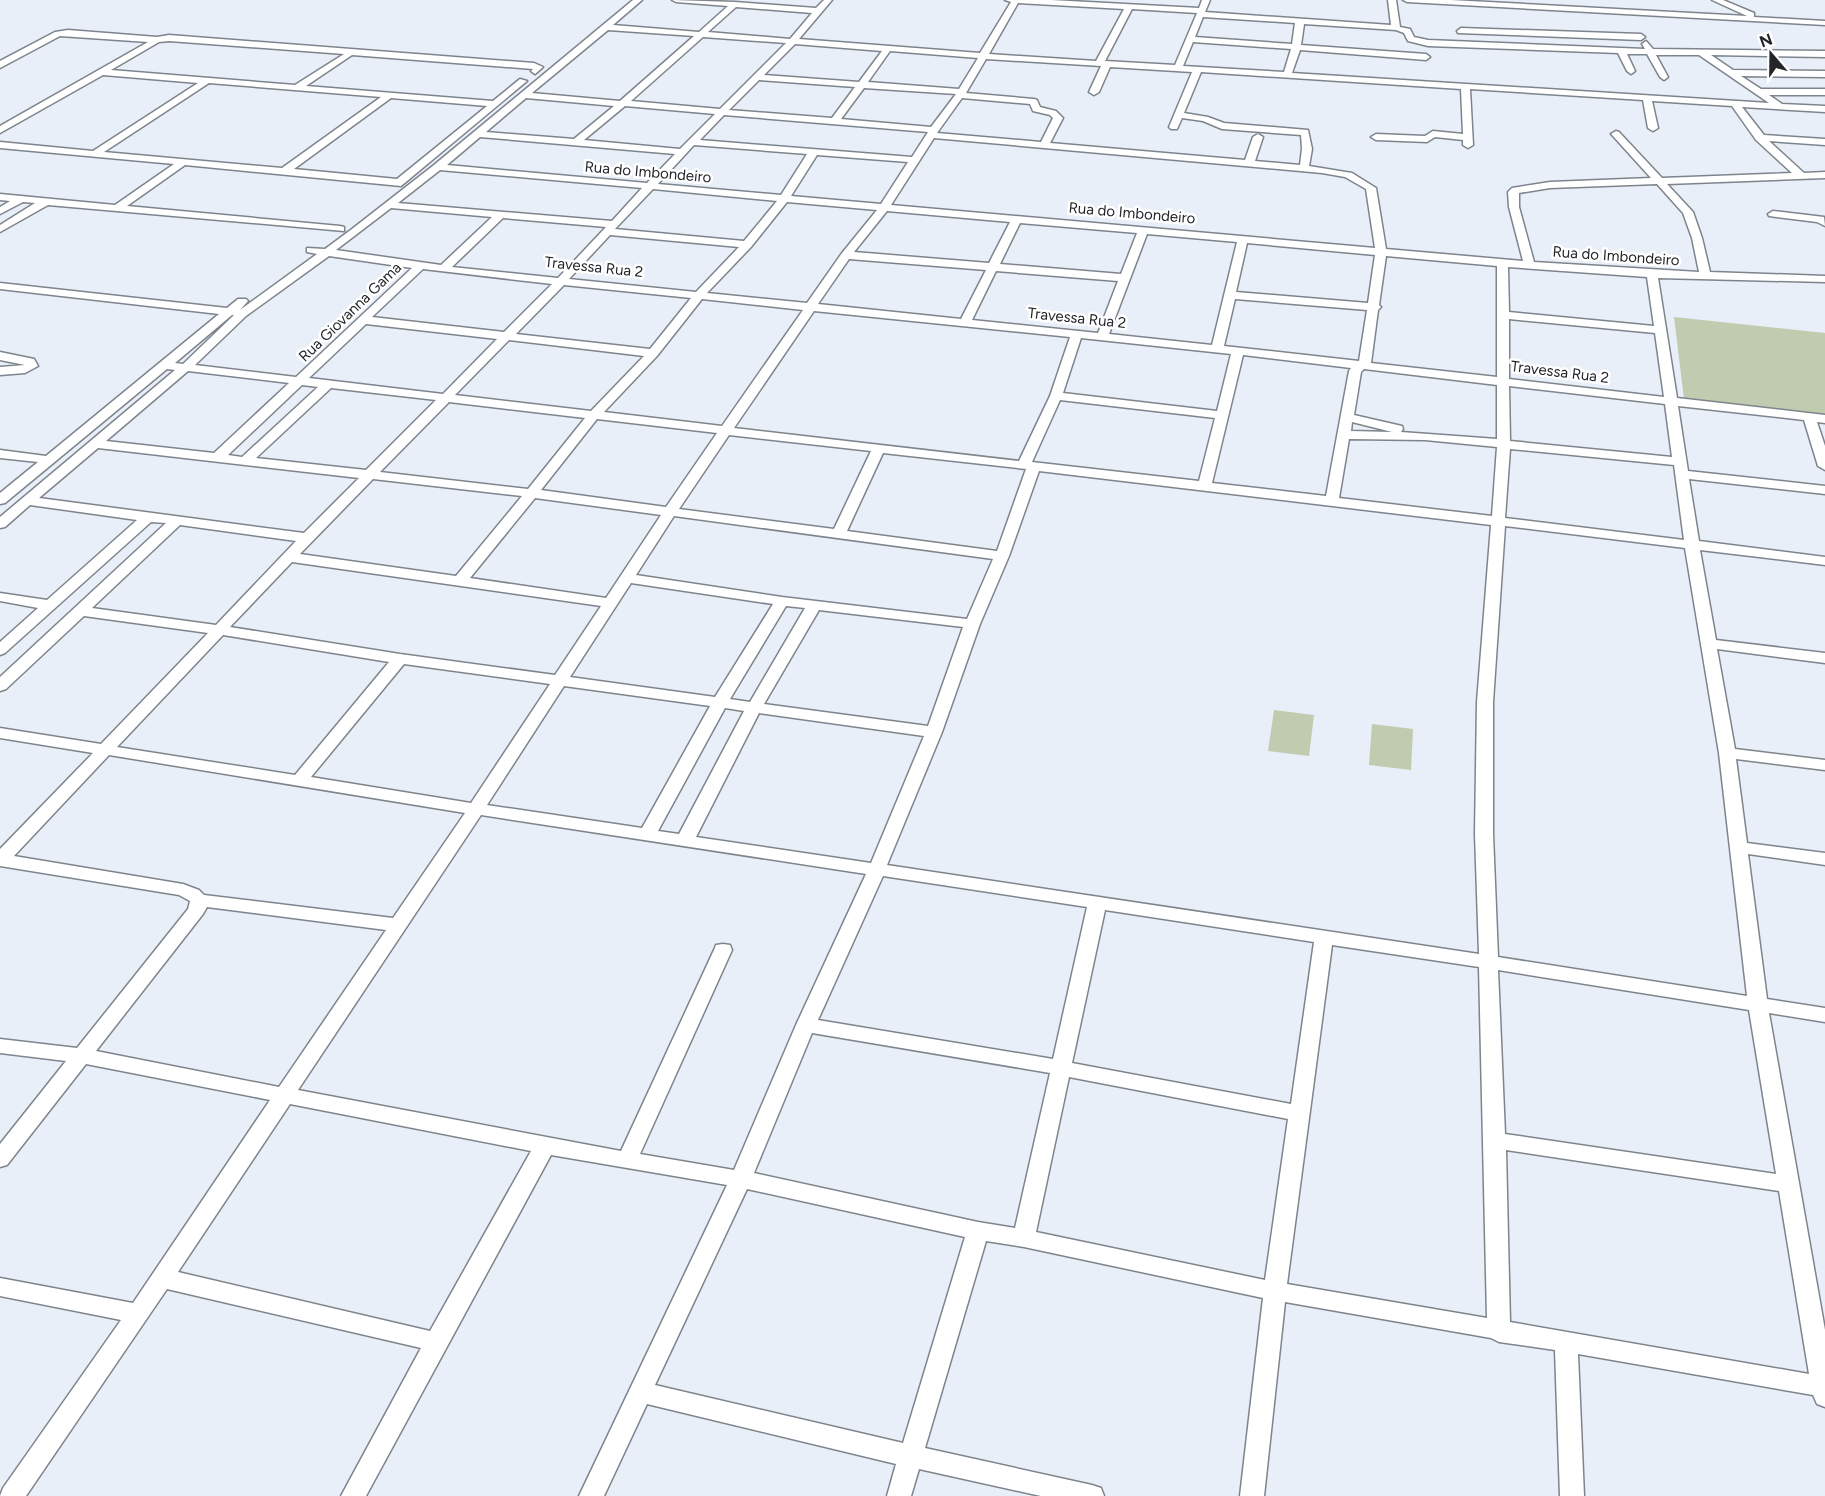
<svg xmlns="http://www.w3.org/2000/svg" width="1825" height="1496" font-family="Figtree,sans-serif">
<rect width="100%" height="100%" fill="#e8eff8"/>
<g fill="#c1cbb0">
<path d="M 1674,317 L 1825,333 L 1825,415 L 1684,399 Z"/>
<path d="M 1274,710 L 1314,715 L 1309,756 L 1268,751 Z"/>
<path d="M 1372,724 L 1413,729 L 1411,770 L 1369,765 Z"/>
</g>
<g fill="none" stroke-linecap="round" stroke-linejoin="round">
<g stroke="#7e848c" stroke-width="3">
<g id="minor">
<path d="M 633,0 L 642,0 L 613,25 L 699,32 L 728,6 L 676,2 L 672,0 L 735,2 L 816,8 L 824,0 L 832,0 L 799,39 L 980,53 L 1011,2 L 1005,0 L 1051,0 L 1199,8 L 1202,0 L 1210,0 L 1205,12 L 1391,25 L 1388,0 L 1396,0 L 1400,27 L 1410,29 L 1414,37 L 1428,40 L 1645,49 L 1642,44 L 1646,41 L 1653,49 L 1825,51 L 1825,57 L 1711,55 L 1733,70 L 1825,71 L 1825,77 L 1741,76 L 1761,89 L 1825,89 L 1825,95 L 1769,95 L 1782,104 L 1825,106 L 1825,112 L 1742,107 L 1764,135 L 1825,139 L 1825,145 L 1769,141 L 1804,173 L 1825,172 L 1825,178 L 1667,184 L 1693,212 L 1702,238 L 1710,272 L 1825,276 L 1825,282 L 1658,278 L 1677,398 L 1825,415 L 1825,423 L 1817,422 L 1825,446 L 1825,470 L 1818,466 L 1804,420 L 1678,406 L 1688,471 L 1825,486 L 1825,494 L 1689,479 L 1699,541 L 1825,557 L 1825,565 L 1700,550 L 1716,640 L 1825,653 L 1825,663 L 1717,649 L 1735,749 L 1825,760 L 1825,770 L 1736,759 L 1747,843 L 1825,853 L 1825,865 L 1748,854 L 1767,999 L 1825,1008 L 1825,1022 L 1769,1013 L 1825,1330 L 1825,1407 L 1817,1404 L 1813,1395 L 1578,1354 L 1584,1496 L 1560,1496 L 1555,1350 L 1499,1342 L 1491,1338 L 1285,1302 L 1264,1496 L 1240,1496 L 1263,1298 L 1024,1247 L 986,1241 L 925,1448 L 1092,1485 L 1101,1488 L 1104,1496 L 1041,1496 L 919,1469 L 911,1496 L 887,1496 L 896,1464 L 647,1404 L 604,1496 L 579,1496 L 727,1185 L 551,1155 L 366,1496 L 341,1496 L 421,1348 L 167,1289 L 26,1496 L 0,1496 L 3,1488 L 121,1320 L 0,1296 L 0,1278 L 133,1303 L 270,1100 L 86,1064 L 7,1165 L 0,1167 L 0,1144 L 66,1061 L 0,1053 L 0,1039 L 77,1048 L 188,909 L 190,901 L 179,895 L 0,866 L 0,849 L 93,753 L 0,738 L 0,728 L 101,744 L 208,633 L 84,616 L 6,689 L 0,691 L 0,677 L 166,523 L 151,522 L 5,653 L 0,655 L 0,642 L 38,608 L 0,601 L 0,593 L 47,600 L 137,520 L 30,505 L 5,527 L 0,528 L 0,517 L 175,370 L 167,369 L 5,503 L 0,504 L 0,493 L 38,462 L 0,458 L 0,450 L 46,456 L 219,314 L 0,289 L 0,283 L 227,308 L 238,299 L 246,299 L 248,301 L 240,310 L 317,254 L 307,252 L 307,248 L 325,249 L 352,229 L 434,165 ZM 1018,3 L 1124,9 L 1096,61 L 989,54 ZM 736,7 L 812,13 L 790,39 L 708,32 ZM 1132,9 L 1197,13 L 1175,65 L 1105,61 ZM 1203,17 L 1295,23 L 1292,44 L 1195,37 ZM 1304,24 L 1396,30 L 1404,33 L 1408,41 L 1428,46 L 1618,53 L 1627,71 L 1631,74 L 1635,71 L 1627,54 L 1647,54 L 1660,77 L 1664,80 L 1668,77 L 1656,55 L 1699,55 L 1769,103 L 1292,73 L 1300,50 L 1426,60 L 1430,57 L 1426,54 L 1301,45 ZM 608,30 L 694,36 L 620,101 L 532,93 ZM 703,37 L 786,43 L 720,109 L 631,101 ZM 1193,42 L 1291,49 L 1284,72 L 1183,66 ZM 795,44 L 882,51 L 859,82 L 764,75 ZM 890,51 L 978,58 L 959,89 L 868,82 ZM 986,59 L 1101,66 L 1089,92 L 1094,95 L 1099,92 L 1110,67 L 1192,72 L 1169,127 L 1171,129 L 1177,129 L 1182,118 L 1203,121 L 1222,129 L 1301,135 L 1302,149 L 1300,165 L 1255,161 L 1263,137 L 1258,134 L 1253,137 L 1245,160 L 1050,143 L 1063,118 L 1056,111 L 1040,107 L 1037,100 L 1034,99 L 966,93 ZM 1201,72 L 1461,89 L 1463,134 L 1433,131 L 1425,136 L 1376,134 L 1371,137 L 1376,140 L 1427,142 L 1435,137 L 1463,140 L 1463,145 L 1468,148 L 1473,145 L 1470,89 L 1643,100 L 1648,128 L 1653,131 L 1658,128 L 1652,101 L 1732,106 L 1756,140 L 1792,173 L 1662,178 L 1619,132 L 1616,131 L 1611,134 L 1613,136 L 1651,178 L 1550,182 L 1512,188 L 1508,192 L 1509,207 L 1523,261 L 1386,249 L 1376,188 L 1352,173 L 1309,166 L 1312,149 L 1308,130 L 1224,123 L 1208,117 L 1184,113 ZM 759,80 L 855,87 L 832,118 L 729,110 ZM 864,88 L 956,94 L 931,127 L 841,119 ZM 526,98 L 614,106 L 574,139 L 486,132 ZM 962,98 L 1030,104 L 1033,111 L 1050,115 L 1053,118 L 1041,142 L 937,133 ZM 625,106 L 715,114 L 680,149 L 584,140 ZM 724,115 L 928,132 L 912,157 L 700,140 ZM 480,137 L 675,154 L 647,183 L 447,165 ZM 934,138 L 1322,173 L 1345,177 L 1366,189 L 1375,248 L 891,205 ZM 694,145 L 807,154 L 781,195 L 658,184 ZM 817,155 L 908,162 L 881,204 L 791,196 ZM 440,170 L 642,188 L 612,221 L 398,203 ZM 1657,184 L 1683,213 L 1692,238 L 1699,272 L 1534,262 L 1519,207 L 1519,193 L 1550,188 ZM 653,189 L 777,201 L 744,241 L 615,229 ZM 787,202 L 877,210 L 842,253 L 807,303 L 707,293 L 751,247 ZM 391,208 L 492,217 L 441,265 L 336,250 ZM 887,211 L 1010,222 L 989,263 L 854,252 ZM 503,218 L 606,227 L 558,278 L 452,267 ZM 1020,223 L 1137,233 L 1121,274 L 1000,264 ZM 1147,234 L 1237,242 L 1212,345 L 1109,334 ZM 610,235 L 739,247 L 696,292 L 569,279 ZM 1247,243 L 1375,255 L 1368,303 L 1236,292 ZM 329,256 L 412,268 L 296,377 L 195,365 L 246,316 ZM 1386,256 L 1497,266 L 1497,377 L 1371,363 L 1378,310 L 1381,307 L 1379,305 ZM 849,259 L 986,270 L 961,319 L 818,304 ZM 1508,267 L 1647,277 L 1654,326 L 1509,312 ZM 423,269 L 552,284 L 504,332 L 372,317 ZM 996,271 L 1118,281 L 1098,333 L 972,320 ZM 564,285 L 691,298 L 650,349 L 516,334 ZM 702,299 L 803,310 L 722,426 L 604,412 L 657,356 ZM 1235,299 L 1367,310 L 1359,361 L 1224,346 ZM 814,311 L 1070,337 L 1050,396 L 1019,461 L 734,428 ZM 232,315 L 234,315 L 183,364 L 175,363 ZM 1509,319 L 1655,333 L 1664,397 L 1509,379 ZM 366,324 L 497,339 L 443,394 L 309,378 ZM 1081,338 L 1231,354 L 1217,411 L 1063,393 ZM 509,340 L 644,356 L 591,411 L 455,395 ZM 1243,355 L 1351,368 L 1349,371 L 1326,496 L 1212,483 ZM 1364,369 L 1497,385 L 1497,439 L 1401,432 L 1403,429 L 1402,426 L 1354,415 L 1361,372 ZM 188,371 L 289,383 L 214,453 L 106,441 ZM 302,385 L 318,387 L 242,457 L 228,455 ZM 1509,386 L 1665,404 L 1672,457 L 1510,441 ZM 331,388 L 436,400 L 366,470 L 256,458 ZM 1060,400 L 1215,418 L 1199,481 L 1032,462 ZM 449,402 L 585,418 L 528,489 L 380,472 ZM 597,419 L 717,433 L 666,507 L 541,490 ZM 1352,422 L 1392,432 L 1351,431 ZM 729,435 L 871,451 L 834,529 L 679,509 ZM 1349,439 L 1425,440 L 1497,447 L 1492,516 L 1339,498 ZM 98,448 L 359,478 L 304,533 L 39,498 ZM 1510,449 L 1674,465 L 1684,540 L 1505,518 ZM 883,453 L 1026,469 L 997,551 L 847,531 ZM 1039,471 L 1491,525 L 1477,702 L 1475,834 L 1479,954 L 887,865 L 942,732 L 980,624 L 1009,556 ZM 373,479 L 522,496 L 456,576 L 300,554 ZM 535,498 L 661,515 L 606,598 L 470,578 ZM 674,516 L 993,559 L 967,619 L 782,597 L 636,575 ZM 180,525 L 296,541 L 216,625 L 92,608 ZM 1505,526 L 1685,548 L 1719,753 L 1747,996 L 1498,957 L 1493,834 L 1493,702 ZM 292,562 L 601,606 L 555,675 L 400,654 L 230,627 ZM 631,583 L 773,604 L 715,697 L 570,677 ZM 786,606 L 805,608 L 750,702 L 730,699 ZM 819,610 L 963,627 L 928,726 L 764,704 ZM 223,635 L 389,662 L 295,775 L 117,747 ZM 404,664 L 550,684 L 471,803 L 311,777 ZM 564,686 L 710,706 L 642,828 L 487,805 ZM 725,708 L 744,711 L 679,834 L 658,831 ZM 759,713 L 924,736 L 871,863 L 696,837 ZM 109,755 L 465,813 L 393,918 L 204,895 L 199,890 L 183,884 L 14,856 ZM 481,815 L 866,874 L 796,1025 L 734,1170 L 640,1154 L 732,950 L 730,945 L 723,944 L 716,945 L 714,950 L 621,1151 L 298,1090 ZM 883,876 L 1087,907 L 1053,1059 L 818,1020 ZM 207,907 L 386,930 L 279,1087 L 96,1051 L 203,914 ZM 1105,910 L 1314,942 L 1291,1104 L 1072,1063 ZM 1332,945 L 1479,967 L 1487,1318 L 1287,1284 ZM 1498,970 L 1749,1010 L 1776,1174 L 1505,1134 ZM 812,1033 L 1050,1073 L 1015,1228 L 978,1222 L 754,1173 ZM 1069,1077 L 1288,1119 L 1265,1280 L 1036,1232 ZM 290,1104 L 531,1151 L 430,1331 L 178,1272 ZM 1506,1150 L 1779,1191 L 1809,1374 L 1510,1322 ZM 747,1189 L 965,1237 L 903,1443 L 655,1385 Z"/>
<path d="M 1403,0 L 1451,0 L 1747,16 L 1712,0 L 1723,0 L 1754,13 L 1754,17 L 1825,21 L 1825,25 L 1407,2 Z"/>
<path d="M 1461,28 L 1641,34 L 1645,37 L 1641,40 L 1458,33 L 1457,31 Z"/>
<path d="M 68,30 L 157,37 L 169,35 L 534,63 L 543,67 L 535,74 L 531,71 L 533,69 L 352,55 L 306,86 L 493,101 L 520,79 L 527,81 L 401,186 L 185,165 L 127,206 L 340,226 L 344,227 L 344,231 L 48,205 L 0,232 L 0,225 L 35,203 L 23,202 L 0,214 L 0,207 L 10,201 L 0,200 L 0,194 L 115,205 L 174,164 L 0,148 L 0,142 L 93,151 L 198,83 L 103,75 L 0,133 L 0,126 L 148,42 L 60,36 L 0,68 L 0,61 L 55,32 ZM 169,41 L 344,54 L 295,85 L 111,70 L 159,42 ZM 209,83 L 381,97 L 282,168 L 104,152 ZM 391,98 L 487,106 L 397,179 L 294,169 Z"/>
<path d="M 1773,211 L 1824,217 L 1825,226 L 1817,222 L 1769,216 L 1768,214 Z"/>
<path d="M 0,352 L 34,359 L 38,366 L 25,373 L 0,375 L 0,367 L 25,365 L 0,360 Z"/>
</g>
</g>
<use href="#minor" fill="#fff" fill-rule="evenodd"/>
</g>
<g text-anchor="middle" stroke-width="5" stroke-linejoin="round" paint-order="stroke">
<g font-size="15" fill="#232528" stroke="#fff">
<text transform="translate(648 172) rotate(5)" y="5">Rua do Imbondeiro</text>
<text transform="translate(1132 213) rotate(5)" y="5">Rua do Imbondeiro</text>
<text transform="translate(1616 256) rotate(4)" y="5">Rua do Imbondeiro</text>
<text transform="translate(594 267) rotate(6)" y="5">Travessa Rua 2</text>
<text transform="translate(350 312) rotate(-44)" y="5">Rua Giovanna Gama</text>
<text transform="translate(1077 318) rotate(6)" y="5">Travessa Rua 2</text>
<text transform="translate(1560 372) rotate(7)" y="5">Travessa Rua 2</text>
</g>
</g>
<g transform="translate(1771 54) rotate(340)" stroke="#ffffff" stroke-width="4.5" paint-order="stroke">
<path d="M0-4.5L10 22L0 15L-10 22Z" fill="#232528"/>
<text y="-9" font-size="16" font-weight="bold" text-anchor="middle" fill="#232528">N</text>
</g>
</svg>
